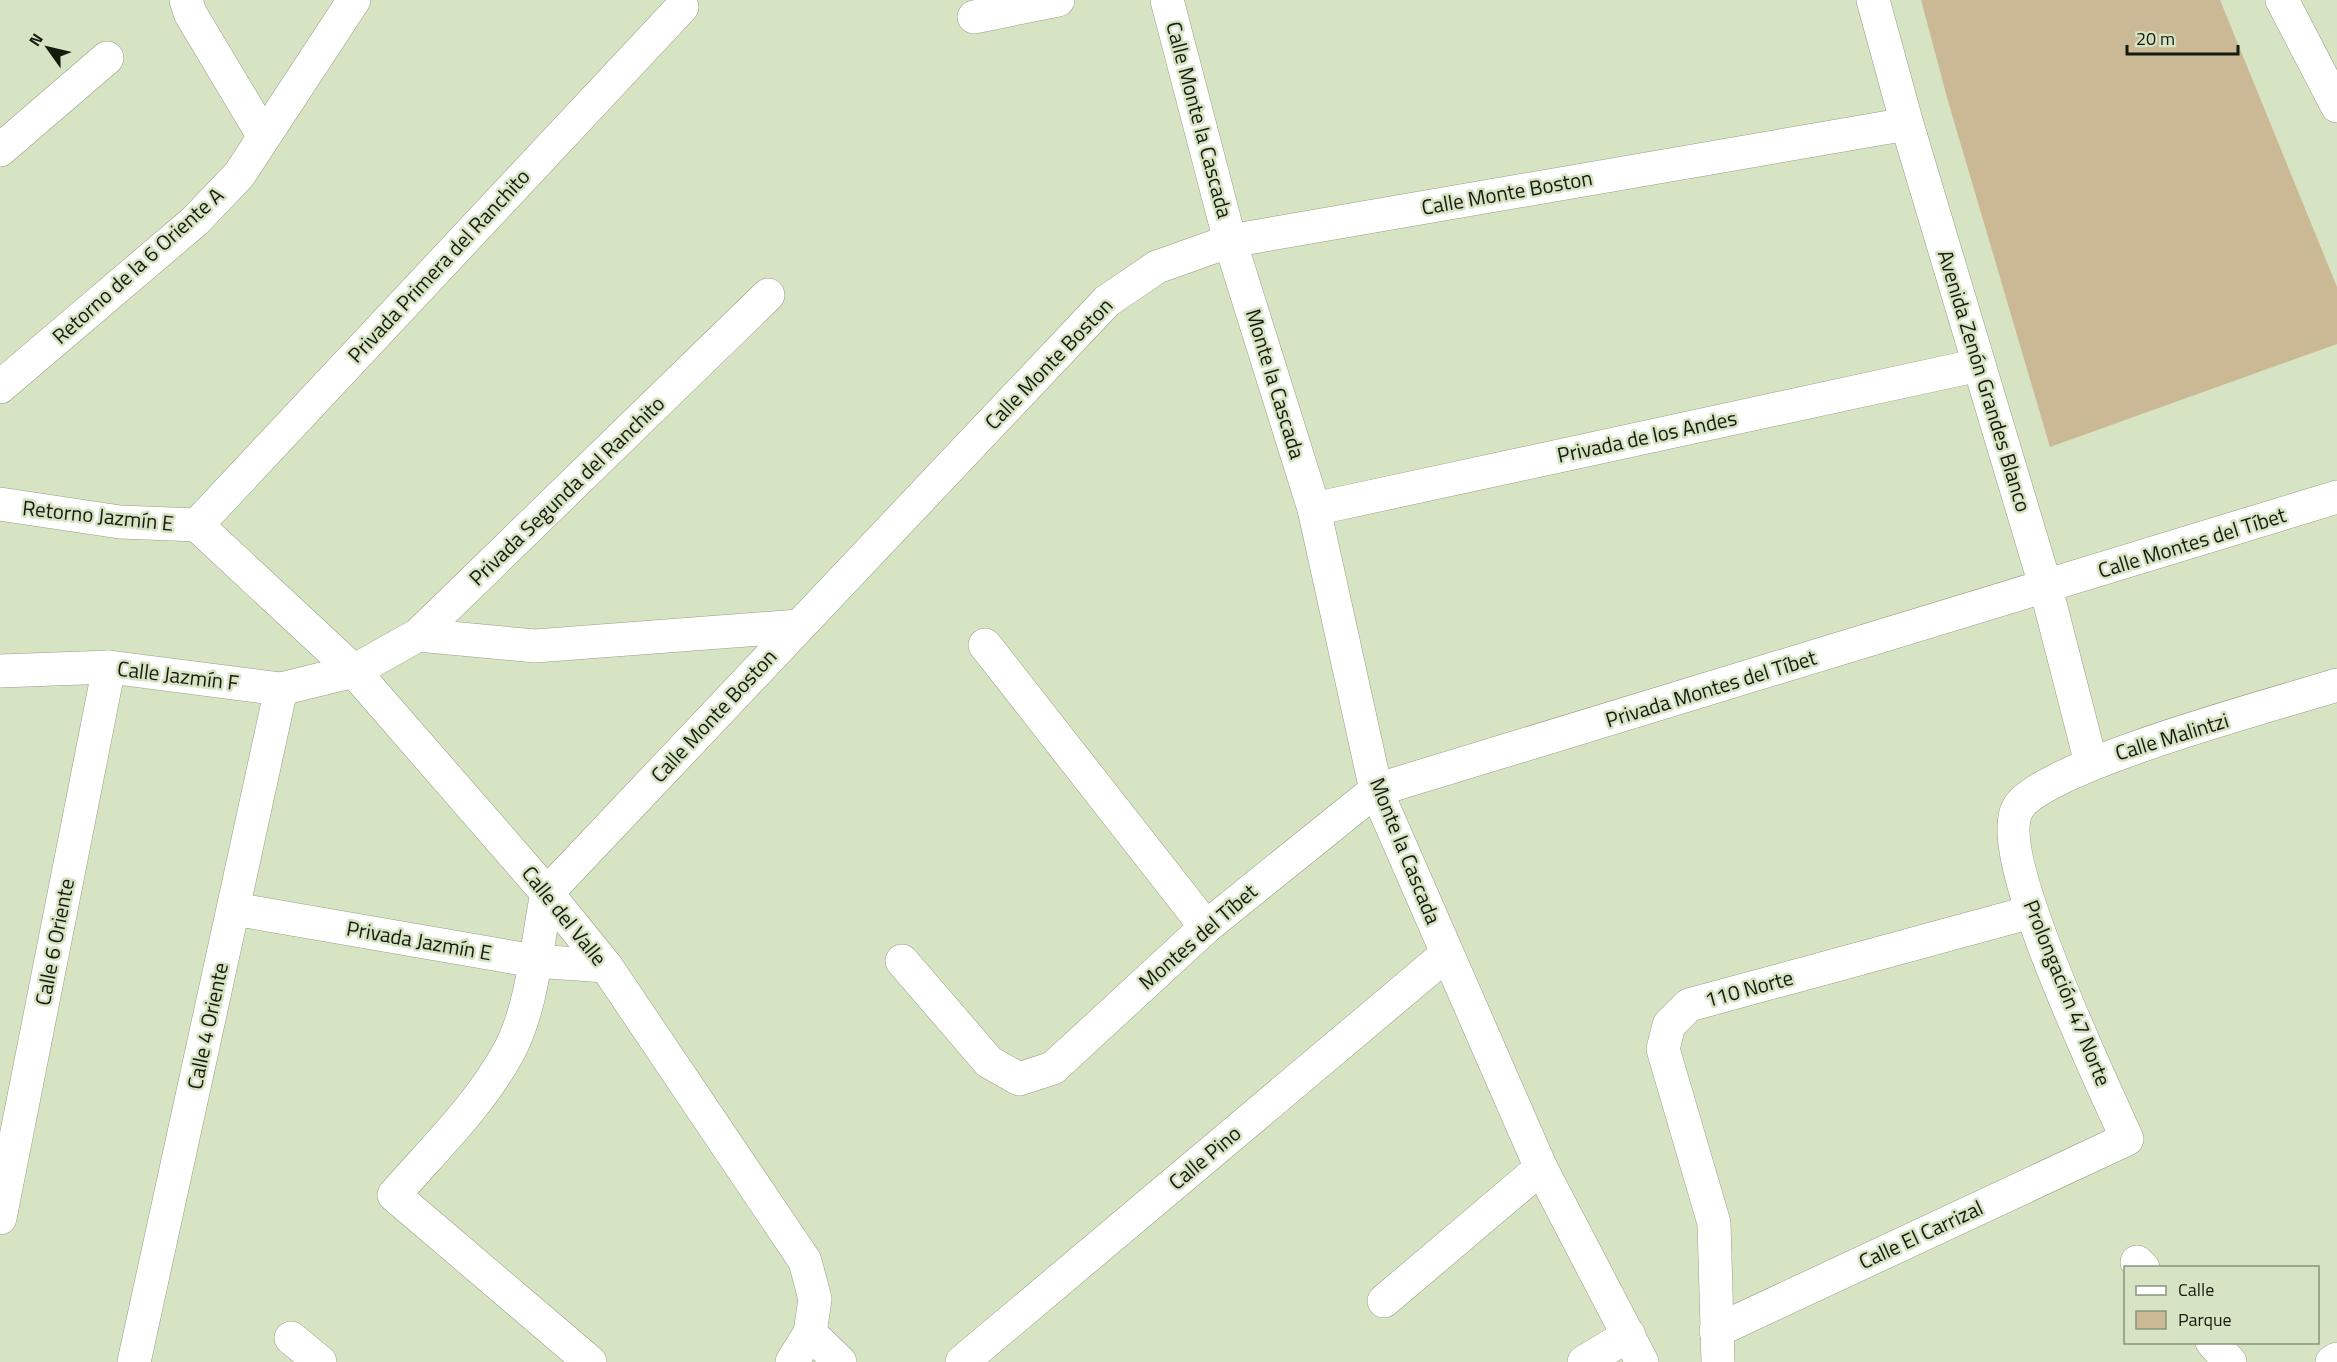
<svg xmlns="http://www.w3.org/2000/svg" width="2337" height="1362" font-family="'Titillium Web',sans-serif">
<rect width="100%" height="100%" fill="#d6e4c4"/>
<path fill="#cbb895" d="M 1921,0 L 2220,0 L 2337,287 L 2337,344 L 2050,447 L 1948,101 Z"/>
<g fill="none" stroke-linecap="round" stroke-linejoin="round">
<g stroke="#92a081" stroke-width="34">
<g id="minor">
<path d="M 186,0 L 190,13 L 263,135"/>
<path d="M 1167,0 L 1230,241 L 1314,509 L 1376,790 L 1541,1168 L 1642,1362"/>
<path d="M 1873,0 L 1907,124 L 2046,588 L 2091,763"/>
<path d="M 2282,0 L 2337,106"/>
<path d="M 974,17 L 1058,0"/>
<path d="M 0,150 L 107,58"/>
<path d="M 0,387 L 195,221 L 239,175 L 354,0"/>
<path d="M 0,504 L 120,522 L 197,525"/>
<path d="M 1314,509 L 1979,365"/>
<path d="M 197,525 L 354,671 L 547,893 L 606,966 L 805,1261 L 815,1299 L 810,1333 L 840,1362"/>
<path d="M 197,525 L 682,7"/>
<path d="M 418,635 L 535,646 L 799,626"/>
<path d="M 985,645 L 1206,927"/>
<path d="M 0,671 L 109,667 L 281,689 L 354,671 L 418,635 L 768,295"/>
<path d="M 234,909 L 534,961 L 606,966"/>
<path d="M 902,961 L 989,1062 L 1019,1079 L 1053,1068 L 1206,927 L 1376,790 L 2337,497"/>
<path d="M 0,1218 L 109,667"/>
<path d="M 2137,1262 L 2143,1268"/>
<path d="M 1384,1301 L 1541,1168"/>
<path d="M 1716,1331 L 2127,1139 C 2103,1084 1991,854 2018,808 C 2042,766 2280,703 2337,685"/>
<path d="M 291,1338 L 320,1362"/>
<path d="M 2212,1342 L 2230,1362"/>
<path d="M 134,1362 L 281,689"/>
<path d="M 590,1362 L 394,1195 C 433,1150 479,1106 508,1053 C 533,1008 537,942 547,893 L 1107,301 L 1157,267 L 1230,241 L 1907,124"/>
<path d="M 792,1362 L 810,1333"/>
<path d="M 962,1362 L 1447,954"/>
<path d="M 1584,1362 L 1629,1335"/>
<path d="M 1718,1362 L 1714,1223 L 1663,1049 L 1669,1025 L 1689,1005 L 2031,912"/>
<path d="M 2332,1362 L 2337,1359"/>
</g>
</g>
<use href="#minor" stroke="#fff" stroke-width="33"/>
</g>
<g text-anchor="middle" stroke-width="5" stroke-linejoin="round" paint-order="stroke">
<g font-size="21" fill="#161b0f" stroke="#d6e4c4">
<text transform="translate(1199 120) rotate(75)" y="7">Calle Monte la Cascada</text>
<text transform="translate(1507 193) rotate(-10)" y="7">Calle Monte Boston</text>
<text transform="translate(138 266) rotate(-42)" y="7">Retorno de la 6 Oriente A</text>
<text transform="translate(439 266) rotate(-47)" y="7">Privada Primera del Ranchito</text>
<text transform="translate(1049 364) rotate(-46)" y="7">Calle Monte Boston</text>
<text transform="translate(1984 381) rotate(73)" y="7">Avenida Zenón Grandes Blanco</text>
<text transform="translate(1275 384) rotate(73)" y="7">Monte la Cascada</text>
<text transform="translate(1647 437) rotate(-12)" y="7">Privada de los Andes</text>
<text transform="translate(567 491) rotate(-44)" y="7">Privada Segunda del Ranchito</text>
<text transform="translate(98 516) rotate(6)" y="7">Retorno Jazmín E</text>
<text transform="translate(2192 543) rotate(-17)" y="7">Calle Montes del Tíbet</text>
<text transform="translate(178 676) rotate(7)" y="7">Calle Jazmín F</text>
<text transform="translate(1711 689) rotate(-17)" y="7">Privada Montes del Tíbet</text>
<text transform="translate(714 716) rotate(-47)" y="7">Calle Monte Boston</text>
<text transform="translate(2172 737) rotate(-17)" y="7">Calle Malintzi</text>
<text transform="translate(1405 851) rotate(68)" y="7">Monte la Cascada</text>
<text transform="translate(564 916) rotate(51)" y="7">Calle del Valle</text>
<text transform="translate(1198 937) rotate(-41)" y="7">Montes del Tíbet</text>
<text transform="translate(419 941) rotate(10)" y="7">Privada Jazmín E</text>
<text transform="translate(55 942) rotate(-79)" y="7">Calle 6 Oriente</text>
<text transform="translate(1749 989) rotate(-15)" y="7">110 Norte</text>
<text transform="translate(2067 993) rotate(68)" y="7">Prolongación 47 Norte</text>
<text transform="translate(208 1026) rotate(-78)" y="7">Calle 4 Oriente</text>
<text transform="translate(1205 1158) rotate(-40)" y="7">Calle Pino</text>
<text transform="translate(1921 1235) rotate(-25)" y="7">Calle El Carrizal</text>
</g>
</g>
<rect x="2124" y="1266" width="195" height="78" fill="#d6e4c4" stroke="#89947c" stroke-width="1.5"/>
<rect x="2136" y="1286" width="30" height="9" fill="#ffffff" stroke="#89947c" stroke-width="1.5"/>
<text x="2178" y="1296" font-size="18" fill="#161b0f">Calle</text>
<rect x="2136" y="1311" width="30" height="18" fill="#cbb895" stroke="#89947c" stroke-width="1.5"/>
<text x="2178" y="1326" font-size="18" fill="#161b0f">Parque</text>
<g transform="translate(48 48) rotate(304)" stroke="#d6e4c4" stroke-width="4.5" paint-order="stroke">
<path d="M0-4.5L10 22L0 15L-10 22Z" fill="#161b0f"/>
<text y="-9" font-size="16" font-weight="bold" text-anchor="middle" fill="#161b0f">N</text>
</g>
<path d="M2127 45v9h111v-9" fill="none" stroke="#161b0f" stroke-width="3"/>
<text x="2136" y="45" font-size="18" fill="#161b0f" stroke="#d6e4c4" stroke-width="4.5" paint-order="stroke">20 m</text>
</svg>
